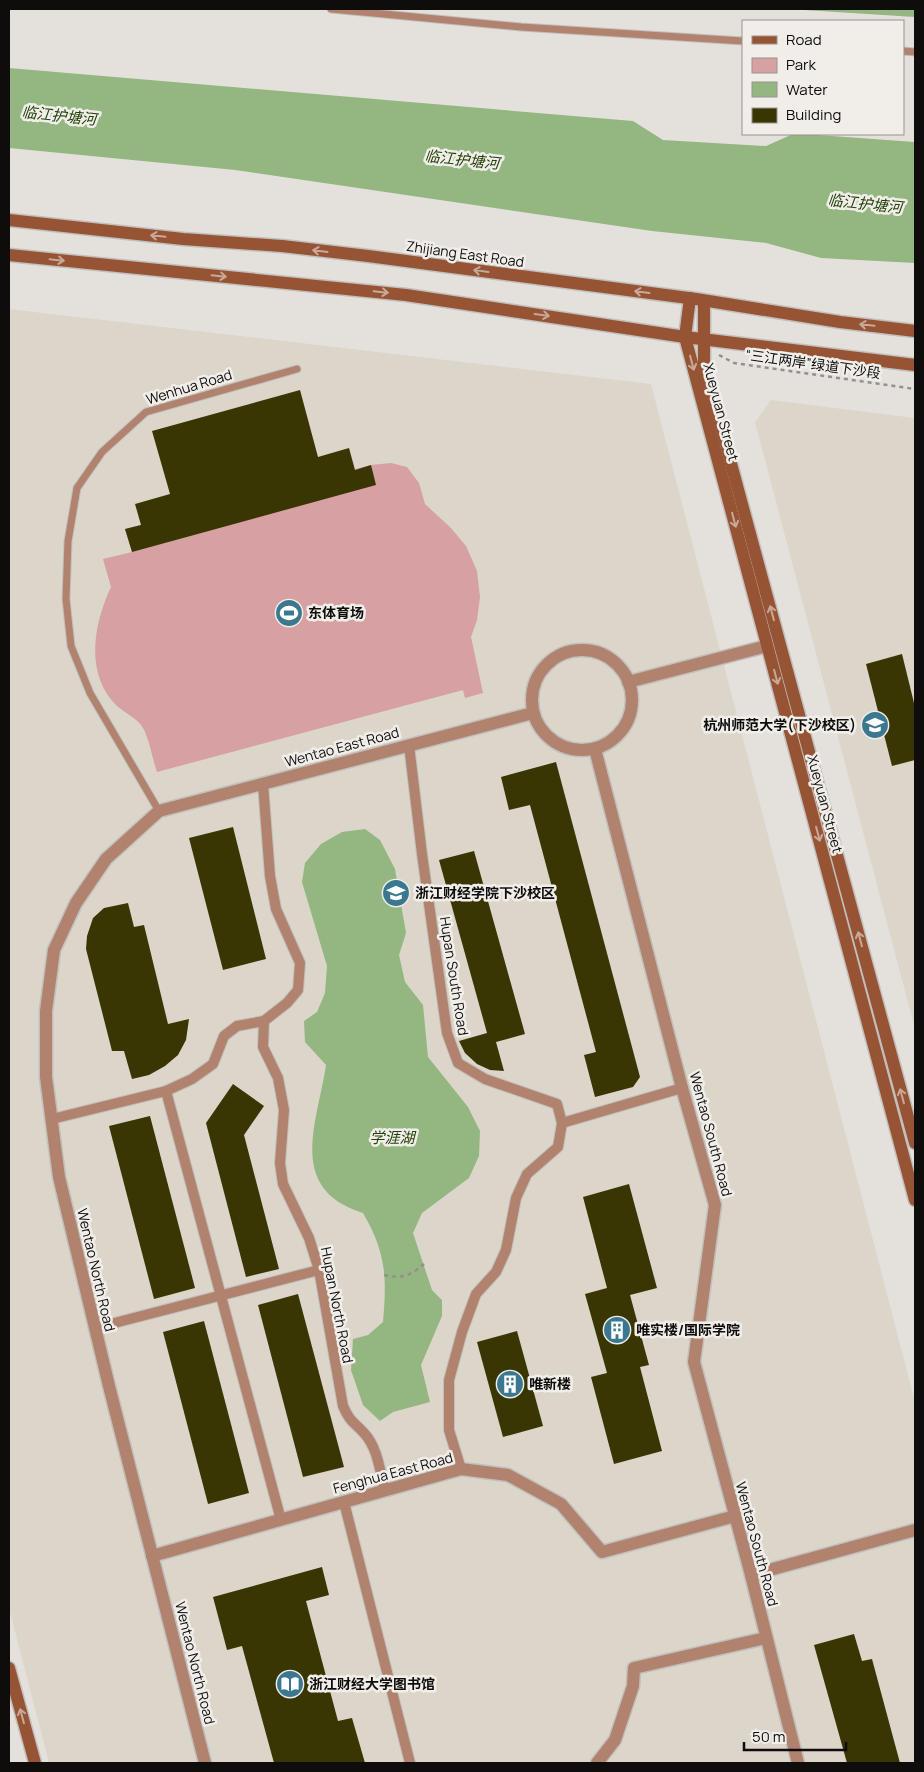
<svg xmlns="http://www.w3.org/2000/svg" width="924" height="1772" font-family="Manrope,'Noto Sans SC',sans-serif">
<rect width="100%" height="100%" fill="#e4e1dd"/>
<g fill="#dcd5ca">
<path d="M 9,309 L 651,384 L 915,1402 L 915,1763 L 49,1763 L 9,1608 Z"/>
<path d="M 771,400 L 915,418 L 915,1029 L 755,422 Z"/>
</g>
<path fill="#d7a0a3" d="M 391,463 L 407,467 L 419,483 L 425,504 L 451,528 L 466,546 L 477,571 L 480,597 L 477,620 L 471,637 L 483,693 L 465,698 L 463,690 L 157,772 C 152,758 150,741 143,728 C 138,718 122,712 114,703 C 85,671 94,623 111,587 L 103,559 L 132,552 L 125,529 L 371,465 Z"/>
<g fill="#94b781">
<path d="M 788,9 L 915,9 L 915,17 Z"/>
<path d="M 9,68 L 633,121 L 663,140 L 766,146 L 793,134 L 804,134 L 915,142 L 915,263 L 821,258 L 766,243 L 652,231 L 235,170 L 9,148 Z"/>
<path d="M 365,829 L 380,840 L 395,869 L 406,933 L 399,955 L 405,982 L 423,1005 L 428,1057 L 468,1107 L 480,1131 L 479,1156 L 469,1178 L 422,1213 L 413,1233 L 432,1290 L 442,1300 L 442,1316 L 421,1365 L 430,1402 L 393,1412 L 380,1421 L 363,1405 L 351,1370 L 353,1339 L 368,1335 L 383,1322 C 387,1276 386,1253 363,1213 C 285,1189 318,1121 326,1065 L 305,1042 L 304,1021 L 317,1012 L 325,993 L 327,966 L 302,882 L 305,863 L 321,844 L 342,832 Z"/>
</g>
<g fill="#3a3603">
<path d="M 300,390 L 318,457 L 349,448 L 355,470 L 371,465 L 376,485 L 132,552 L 125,529 L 141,525 L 135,504 L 170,494 L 152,431 Z"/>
<path d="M 902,654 L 915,707 L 915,760 L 892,766 L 866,664 Z"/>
<path d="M 556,762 L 640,1077 L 633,1087 L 595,1097 L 584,1055 L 596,1052 L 530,805 L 509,810 L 501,777 Z"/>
<path d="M 233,827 L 266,959 L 223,970 L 189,838 Z"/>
<path d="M 474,851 L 525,1034 L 496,1042 L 504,1071 L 490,1070 L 477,1064 L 465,1053 L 459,1041 L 487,1033 L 439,860 Z"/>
<path d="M 128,903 L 134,927 L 144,925 L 168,1024 L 189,1019 L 186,1040 L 178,1055 L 165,1066 L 149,1075 L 132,1079 L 124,1051 L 112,1051 L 86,949 L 87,936 L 93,918 L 104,908 Z"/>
<path d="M 233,1084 L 264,1106 L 244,1135 L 279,1269 L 246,1277 L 206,1123 Z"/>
<path d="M 150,1116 L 195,1288 L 154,1299 L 109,1126 Z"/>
<path d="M 629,1184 L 657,1288 L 630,1295 L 649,1365 L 640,1367 L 662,1451 L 614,1464 L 591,1377 L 607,1373 L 585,1294 L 607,1288 L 583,1197 Z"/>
<path d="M 298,1294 L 344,1467 L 303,1477 L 258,1305 Z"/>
<path d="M 204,1321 L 249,1493 L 208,1504 L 163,1332 Z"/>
<path d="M 517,1331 L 543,1426 L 503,1437 L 477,1342 Z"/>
<path d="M 322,1567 L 329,1595 L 306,1601 L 338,1721 L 352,1718 L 365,1763 L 274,1763 L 242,1646 L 227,1650 L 213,1597 Z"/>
<path d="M 854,1634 L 862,1661 L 872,1659 L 900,1763 L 847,1763 L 814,1645 Z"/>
</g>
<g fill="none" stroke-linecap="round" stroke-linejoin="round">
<g stroke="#c2bfbc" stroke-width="9">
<g id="service">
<path d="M 331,9 L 521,27 L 743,41"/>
<path d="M 903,51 L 915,52"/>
<path d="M 159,811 L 90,693 L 71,646 L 66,599 L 68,541 L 77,488 L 102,452 L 146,412 L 297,369"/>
</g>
</g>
<g stroke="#c2bfbc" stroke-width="12">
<g id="pedestrian">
<path d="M 409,745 L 422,854 L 447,1033 L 458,1063 L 485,1079 L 557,1104 L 562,1123 L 558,1147 L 527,1174 L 516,1198 L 506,1250 L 496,1272 L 476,1294 L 462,1332 L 449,1380 L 449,1430 L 461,1469"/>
<path d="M 263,784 L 270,876 L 276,909 L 300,963 L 298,990 L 287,1003 L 264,1021 L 263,1047 L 278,1078 L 284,1110 L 280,1163 L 283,1184 L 309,1238 L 319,1270 L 343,1406 C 350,1422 353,1421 364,1433 C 378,1448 380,1472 385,1491"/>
<path d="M 166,1091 L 281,1520"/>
<path d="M 52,1119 L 166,1091 L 192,1079 L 213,1064 L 224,1036 L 237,1026 L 264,1021"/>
<path d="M 562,1123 L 682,1088"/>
<path d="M 95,1328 L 319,1270"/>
<path d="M 344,1502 L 410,1763"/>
</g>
</g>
<g stroke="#c2bfbc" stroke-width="15">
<g id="minor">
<circle cx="582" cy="700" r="50"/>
<path d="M 628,682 L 767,646"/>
<path d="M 595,749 L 682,1088 L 715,1205 L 694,1362 L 751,1575 L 798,1763"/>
<path d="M 152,1556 L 461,1469 L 508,1475 L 561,1504 L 602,1552 L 735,1516"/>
<path d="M 751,1575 L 915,1530"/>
<path d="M 205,1763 L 109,1386 L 59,1177 L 46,1077 L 46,1011 L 54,950 L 76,903 L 106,859 L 159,811 L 533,713"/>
<path d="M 597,1763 L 615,1740 L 633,1686 L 634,1668 L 766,1638"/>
</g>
</g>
<g stroke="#c2bfbc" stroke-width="15">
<g id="secondary">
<path d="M 9,220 L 183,239 L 282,246 L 368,256 L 696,299 L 840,322 L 915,331"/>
<path d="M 9,255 L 406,295 L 685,337 L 915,365"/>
<path d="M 690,298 L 685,337 L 915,1200"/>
<path d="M 704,301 L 704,364 L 915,1143"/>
<path d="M 9,1668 L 35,1763"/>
</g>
</g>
<g stroke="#93918e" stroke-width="2.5" stroke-dasharray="4 4" stroke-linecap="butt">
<path d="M 719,355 L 734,363 L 915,389"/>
<path d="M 384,1275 C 402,1279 410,1276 424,1264"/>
</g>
<use href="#service" stroke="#b1836e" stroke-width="7"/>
<use href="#pedestrian" stroke="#b1836e" stroke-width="10"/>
<use href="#minor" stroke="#b1836e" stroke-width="12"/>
<use href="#secondary" stroke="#965435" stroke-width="12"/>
</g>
<defs><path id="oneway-shaft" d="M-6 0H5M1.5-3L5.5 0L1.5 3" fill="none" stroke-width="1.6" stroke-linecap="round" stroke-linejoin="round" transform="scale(1.25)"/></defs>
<g stroke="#c8a999">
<use href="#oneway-shaft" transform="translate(158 236) rotate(-174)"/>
<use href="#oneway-shaft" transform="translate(320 251) rotate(-173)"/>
<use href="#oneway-shaft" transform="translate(57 260) rotate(6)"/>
<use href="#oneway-shaft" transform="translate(481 271) rotate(-172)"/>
<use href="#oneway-shaft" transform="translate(219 276) rotate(6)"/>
<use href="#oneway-shaft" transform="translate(381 292) rotate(6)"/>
<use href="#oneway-shaft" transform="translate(642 292) rotate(-173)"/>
<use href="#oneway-shaft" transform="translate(542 315) rotate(8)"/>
<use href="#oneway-shaft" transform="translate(867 325) rotate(-174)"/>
<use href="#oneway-shaft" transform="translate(692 363) rotate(75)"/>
<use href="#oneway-shaft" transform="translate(734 520) rotate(75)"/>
<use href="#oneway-shaft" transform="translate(772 613) rotate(-105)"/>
<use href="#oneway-shaft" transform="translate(776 677) rotate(75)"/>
<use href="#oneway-shaft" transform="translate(818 834) rotate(75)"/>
<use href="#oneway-shaft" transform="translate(860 939) rotate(-105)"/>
<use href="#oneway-shaft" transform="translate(902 1096) rotate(-105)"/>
<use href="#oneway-shaft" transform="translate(22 1716) rotate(-105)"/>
</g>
<defs>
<g id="stadium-disc" transform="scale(1.4375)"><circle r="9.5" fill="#3b788f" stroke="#f1eeea"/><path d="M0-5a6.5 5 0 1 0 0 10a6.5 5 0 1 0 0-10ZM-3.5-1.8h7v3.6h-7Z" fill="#fff"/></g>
<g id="university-disc" transform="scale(1.4375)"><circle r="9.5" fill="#3b788f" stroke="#f1eeea"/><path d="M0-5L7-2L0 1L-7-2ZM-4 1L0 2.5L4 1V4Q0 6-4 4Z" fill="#fff"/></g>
<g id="building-disc" transform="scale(1.4375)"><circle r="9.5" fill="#3b788f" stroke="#f1eeea"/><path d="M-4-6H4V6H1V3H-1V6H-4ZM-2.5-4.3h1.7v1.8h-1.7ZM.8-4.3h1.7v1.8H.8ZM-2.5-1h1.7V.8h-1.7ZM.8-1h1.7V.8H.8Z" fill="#fff"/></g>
<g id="library-disc" transform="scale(1.4375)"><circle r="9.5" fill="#3b788f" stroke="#f1eeea"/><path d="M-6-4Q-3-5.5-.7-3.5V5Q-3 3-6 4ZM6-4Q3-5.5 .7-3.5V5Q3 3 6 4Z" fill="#fff"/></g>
</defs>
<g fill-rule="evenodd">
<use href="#stadium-disc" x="289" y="613"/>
<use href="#university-disc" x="875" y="725"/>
<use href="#university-disc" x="396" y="893"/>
<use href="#building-disc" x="617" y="1330"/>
<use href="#building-disc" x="510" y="1384"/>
<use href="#library-disc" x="290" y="1684"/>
</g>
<g text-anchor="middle" stroke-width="5" stroke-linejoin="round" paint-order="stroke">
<g font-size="14" fill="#0e0d0c" stroke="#f1eeea">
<text transform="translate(465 254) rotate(8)" y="5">Zhijiang East Road</text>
<text transform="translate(813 364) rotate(8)" y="5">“三江两岸”绿道下沙段</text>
<text transform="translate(189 387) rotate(-17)" y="5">Wenhua Road</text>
<text transform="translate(721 412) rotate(75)" y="5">Xueyuan Street</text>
<text transform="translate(342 747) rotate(-15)" y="5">Wentao East Road</text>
<text transform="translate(825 804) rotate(75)" y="5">Xueyuan Street</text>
<text transform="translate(454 976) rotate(81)" y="5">Hupan South Road</text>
<text transform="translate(711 1134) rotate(75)" y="5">Wentao South Road</text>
<text transform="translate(96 1270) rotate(77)" y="5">Wentao North Road</text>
<text transform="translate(337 1305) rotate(79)" y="5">Hupan North Road</text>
<text transform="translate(393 1473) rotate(-15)" y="5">Fenghua East Road</text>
<text transform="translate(757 1544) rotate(75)" y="5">Wentao South Road</text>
<text transform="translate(195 1663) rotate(76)" y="5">Wentao North Road</text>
</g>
<g font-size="14" font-weight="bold" fill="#0e0d0c" stroke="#f1eeea" text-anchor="start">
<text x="308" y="618">东体育场</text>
<text x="856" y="730" text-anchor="end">杭州师范大学(下沙校区)</text>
<text x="415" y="898">浙江财经学院下沙校区</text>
<text x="636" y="1335">唯实楼/国际学院</text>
<text x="529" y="1389">唯新楼</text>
<text x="309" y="1689">浙江财经大学图书馆</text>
</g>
<g font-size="15" font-style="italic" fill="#214107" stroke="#f1eeea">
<text transform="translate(59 116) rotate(6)" y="5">临江护塘河</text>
<text transform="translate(462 160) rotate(6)" y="5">临江护塘河</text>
<text transform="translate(865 204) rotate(6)" y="5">临江护塘河</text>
<text x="392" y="1143">学涯湖</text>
</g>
</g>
<rect width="924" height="1772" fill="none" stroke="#0e0d0c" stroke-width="20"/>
<rect x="742" y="20" width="162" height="115" fill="#f1eeea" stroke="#969491"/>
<rect x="752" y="36" width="25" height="8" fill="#965435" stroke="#969491"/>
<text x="786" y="45" font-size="15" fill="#0e0d0c">Road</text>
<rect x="752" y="58" width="25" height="15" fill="#d7a0a3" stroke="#969491"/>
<text x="786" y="70" font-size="15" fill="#0e0d0c">Park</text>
<rect x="752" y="82" width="25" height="15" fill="#94b781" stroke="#969491"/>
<text x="786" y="95" font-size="15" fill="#0e0d0c">Water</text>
<rect x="752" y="108" width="25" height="15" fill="#3a3603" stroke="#969491"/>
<text x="786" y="120" font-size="15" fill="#0e0d0c">Building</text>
<path d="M744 1742v8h102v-8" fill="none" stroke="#0e0d0c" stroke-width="2.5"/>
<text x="752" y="1742" font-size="15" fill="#0e0d0c" stroke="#f1eeea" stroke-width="4" paint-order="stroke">50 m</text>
</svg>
